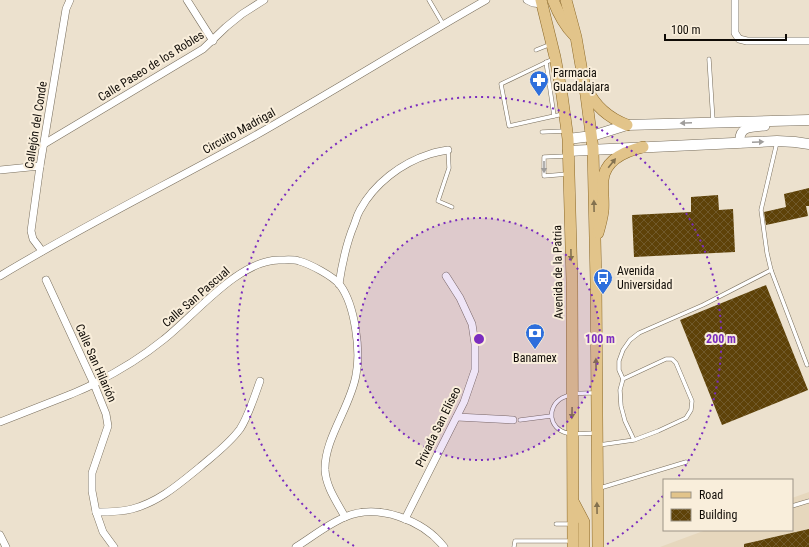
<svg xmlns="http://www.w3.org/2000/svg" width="809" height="547" font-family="'Roboto Condensed',sans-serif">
<defs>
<pattern id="building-cross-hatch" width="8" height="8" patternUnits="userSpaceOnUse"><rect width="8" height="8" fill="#5e4208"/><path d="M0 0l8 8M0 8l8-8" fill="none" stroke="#70592a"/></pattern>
</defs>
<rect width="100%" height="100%" fill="#ece1ce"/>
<path fill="#e6d7bd" d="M 809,492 L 809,547 L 660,547 L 706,530 L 792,530 L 792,498 Z"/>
<g fill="url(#building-cross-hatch)">
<path d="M 809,188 L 809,206 L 806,206 L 808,216 L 766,225 L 764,212 L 786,207 L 784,194 Z"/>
<path d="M 718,195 L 719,210 L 733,209 L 735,252 L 634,257 L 632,215 L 691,212 L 691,197 Z"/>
<path d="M 766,285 L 808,390 L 722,425 L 680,320 Z"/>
<path d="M 809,529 L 809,547 L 744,547 L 744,544 Z"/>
</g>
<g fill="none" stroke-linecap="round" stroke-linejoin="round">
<g stroke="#786e5d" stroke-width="4.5">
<g id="service">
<path d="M 429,0 L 443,24"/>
<path d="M 536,50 L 551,44"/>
<path d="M 553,59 L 501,84 L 509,126 L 563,114"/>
<path d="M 709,59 L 713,121"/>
<path d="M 546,62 L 554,116"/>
<path d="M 542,132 L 566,131"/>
<path d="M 777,142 L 761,210 L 767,253 L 771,270 L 807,365"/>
<path d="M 448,150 L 449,168 L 438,201 L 452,207"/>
<path d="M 567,156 L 544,157 L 544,176 L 568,174"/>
<path d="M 623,379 L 619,370 L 619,361 L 623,350 L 630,340 L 639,333 L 703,305 L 771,270"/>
<path d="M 520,420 L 551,416"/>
<path d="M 595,433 C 586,433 576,435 567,433 C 549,429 546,407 562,398 C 573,392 584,393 596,393"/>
<path d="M 599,445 L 634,440 L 658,431 L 686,418 L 691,410 L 692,401 L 676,363 L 672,359 L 666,359 L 623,379 L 620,390 L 621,406 L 625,421 L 634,440"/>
<path d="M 600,488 L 686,462"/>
<path d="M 792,506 L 809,501"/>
<path d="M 556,524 L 572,524"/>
<path d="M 514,547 L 515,541 L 572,541"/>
</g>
</g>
<g stroke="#786e5d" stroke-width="8">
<g id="minor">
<path d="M 187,0 L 213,41"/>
<path d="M 527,0 L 533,3 L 542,4"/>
<path d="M 735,0 L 735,33 L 739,39 L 747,41 L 809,41"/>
<path d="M 44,144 L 203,49 L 226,27 L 242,14 L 264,0"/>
<path d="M 0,170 L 40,166"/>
<path d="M 42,251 L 33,239 L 31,231 L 40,166 L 66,9 L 70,0"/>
<path d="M 0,276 C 81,227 166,185 249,139 C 329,94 407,45 486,0"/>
<path d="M 46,280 L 94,384 L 106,414 L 108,426 L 92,473 L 92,491 L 96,512 L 103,532 L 114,547"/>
<path d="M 339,284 C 342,264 346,244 354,225 C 356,220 357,215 360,210 C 374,184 401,163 430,154 C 436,152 442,151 448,150"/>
<path d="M 457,417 L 513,420"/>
<path d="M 0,422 C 23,413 46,404 69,395 C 78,391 87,388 95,383 C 119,371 142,357 163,340 C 194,316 239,259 280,260 C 286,260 293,259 299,261 C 310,264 333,276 340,285 C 355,305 361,351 356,375 C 351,406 324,439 325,470 C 326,487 337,502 345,517"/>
<path d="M 96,512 C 108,512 121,512 132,509 C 159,502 179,484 200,467 C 214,455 229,444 240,429 C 248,417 255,395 260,381"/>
<path d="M 405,519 L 464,402 L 475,370 L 475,344 L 472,324 L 460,298 L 446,276"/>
<path d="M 0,535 L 6,547"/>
<path d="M 296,547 C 312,537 328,524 345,517 C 378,503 423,520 444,547"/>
</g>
</g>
<g stroke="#786e5d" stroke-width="10">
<path id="tertiary" d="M 740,143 C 738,126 752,127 765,126"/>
</g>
<g stroke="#786e5d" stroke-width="11">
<g id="secondary">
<path d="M 568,139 L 592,136 L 627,125 L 809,120"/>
<path d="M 568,151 L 777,141 L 795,142 L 809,144"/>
</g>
</g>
<g stroke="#8c6929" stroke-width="12">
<g id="primary">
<path d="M 541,0 L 555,57 L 562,95 L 568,139 L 572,282 L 573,547"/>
<path d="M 553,0 C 558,13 564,25 574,35"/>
<path d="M 566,0 L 576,37 L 586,95 L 593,149 L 596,282 L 598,547"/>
<path d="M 587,89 C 595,106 609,118 627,125"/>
<path d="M 598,233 C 600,226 602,219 603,211 C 604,201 602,191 603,180 C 605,159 626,151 643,147"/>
<path d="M 574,503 L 584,522 L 584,547"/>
</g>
</g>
<use href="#service" stroke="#fff" stroke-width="3.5"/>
<use href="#minor" stroke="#fff" stroke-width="7"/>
<use href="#tertiary" stroke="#fff" stroke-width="9"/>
<use href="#secondary" stroke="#fff" stroke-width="10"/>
<use href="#primary" stroke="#e2c48a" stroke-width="11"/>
</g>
<defs><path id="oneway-solid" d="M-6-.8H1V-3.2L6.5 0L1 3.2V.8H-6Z"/></defs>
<g fill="#9f9d9b">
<use href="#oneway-solid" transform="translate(686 123) rotate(178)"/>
<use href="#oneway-solid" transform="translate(758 142) rotate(-2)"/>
<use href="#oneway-solid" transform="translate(544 167) rotate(90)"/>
</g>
<g fill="#83714f">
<use href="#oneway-solid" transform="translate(612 163) rotate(-51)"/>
<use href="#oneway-solid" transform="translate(594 206) rotate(-91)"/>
<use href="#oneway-solid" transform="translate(571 255) rotate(89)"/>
<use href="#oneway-solid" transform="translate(596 364) rotate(-91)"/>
<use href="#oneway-solid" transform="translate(572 413) rotate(91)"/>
<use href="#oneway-solid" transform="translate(597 508) rotate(-91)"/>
</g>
<circle cx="479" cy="339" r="121" fill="#7b2cbf" fill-opacity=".12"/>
<g fill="none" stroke="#7b2cbf" stroke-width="2" stroke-dasharray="2 4">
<circle cx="479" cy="339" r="121"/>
<path d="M663 496A242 242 0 0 1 604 546M354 546A242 242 0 1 1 676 480"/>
</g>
<defs>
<g id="pharmacy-pin" transform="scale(1)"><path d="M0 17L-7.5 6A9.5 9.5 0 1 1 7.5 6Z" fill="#2e6fdc" stroke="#f9eedb"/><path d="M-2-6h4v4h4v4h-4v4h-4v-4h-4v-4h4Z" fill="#fff"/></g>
<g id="bus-pin" transform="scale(1)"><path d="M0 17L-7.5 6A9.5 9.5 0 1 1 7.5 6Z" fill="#2e6fdc" stroke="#f9eedb"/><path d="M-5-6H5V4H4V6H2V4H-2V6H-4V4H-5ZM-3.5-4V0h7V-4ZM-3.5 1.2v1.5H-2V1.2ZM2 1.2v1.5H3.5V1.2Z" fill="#fff"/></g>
<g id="bank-pin" transform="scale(1)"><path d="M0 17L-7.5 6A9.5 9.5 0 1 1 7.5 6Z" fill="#2e6fdc" stroke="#f9eedb"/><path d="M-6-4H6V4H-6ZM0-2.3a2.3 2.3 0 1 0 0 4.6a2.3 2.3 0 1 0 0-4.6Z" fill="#fff"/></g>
</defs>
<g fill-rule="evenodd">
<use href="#pharmacy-pin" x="539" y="80"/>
<use href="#bus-pin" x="603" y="278"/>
<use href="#bank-pin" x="535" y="333"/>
</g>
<g text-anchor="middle" stroke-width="4" stroke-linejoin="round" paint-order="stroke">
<g font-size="12" fill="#0f0b06" stroke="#f9eedb">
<text transform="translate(151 66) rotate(-32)" y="4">Calle Paseo de los Robles</text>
<text transform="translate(36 125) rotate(-81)" y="4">Callejón del Conde</text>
<text transform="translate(239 131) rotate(-29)" y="4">Circuito Madrigal</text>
<text transform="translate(558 272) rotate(-91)" y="4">Avenida de la Patria</text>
<text transform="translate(196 297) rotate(-41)" y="4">Calle San Pascual</text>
<text transform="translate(96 363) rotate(66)" y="4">Calle San Hilarión</text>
<text transform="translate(438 427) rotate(-64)" y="4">Privada San Elíseo</text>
</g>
<g font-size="12" fill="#0f0b06" stroke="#f9eedb" text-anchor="start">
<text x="553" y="77">Farmacia<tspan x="553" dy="14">Guadalajara</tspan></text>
<text x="617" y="275">Avenida<tspan x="617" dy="14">Universidad</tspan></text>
<text x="535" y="362" text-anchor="middle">Banamex</text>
</g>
</g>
<circle cx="479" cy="339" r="6" fill="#7b2cbf" stroke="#f9eedb" stroke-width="2"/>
<g font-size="12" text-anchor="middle" font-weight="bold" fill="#7b2cbf" stroke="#f9eedb" stroke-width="4" stroke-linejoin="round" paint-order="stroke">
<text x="600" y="343">100 m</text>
<text x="721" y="343">200 m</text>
</g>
<rect x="663" y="479" width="130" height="52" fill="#f9eedb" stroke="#9b9386"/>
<rect x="671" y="492" width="20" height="6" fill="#e2c48a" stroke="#9b9386"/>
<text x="699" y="499" font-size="12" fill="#0f0b06">Road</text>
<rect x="671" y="509" width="20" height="12" fill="url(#building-cross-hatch)" stroke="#9b9386"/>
<text x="699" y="519" font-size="12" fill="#0f0b06">Building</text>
<path d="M665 34v6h121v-6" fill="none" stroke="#0f0b06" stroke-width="2"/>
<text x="671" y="34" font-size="12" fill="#0f0b06" stroke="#f9eedb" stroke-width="3" paint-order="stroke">100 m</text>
</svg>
